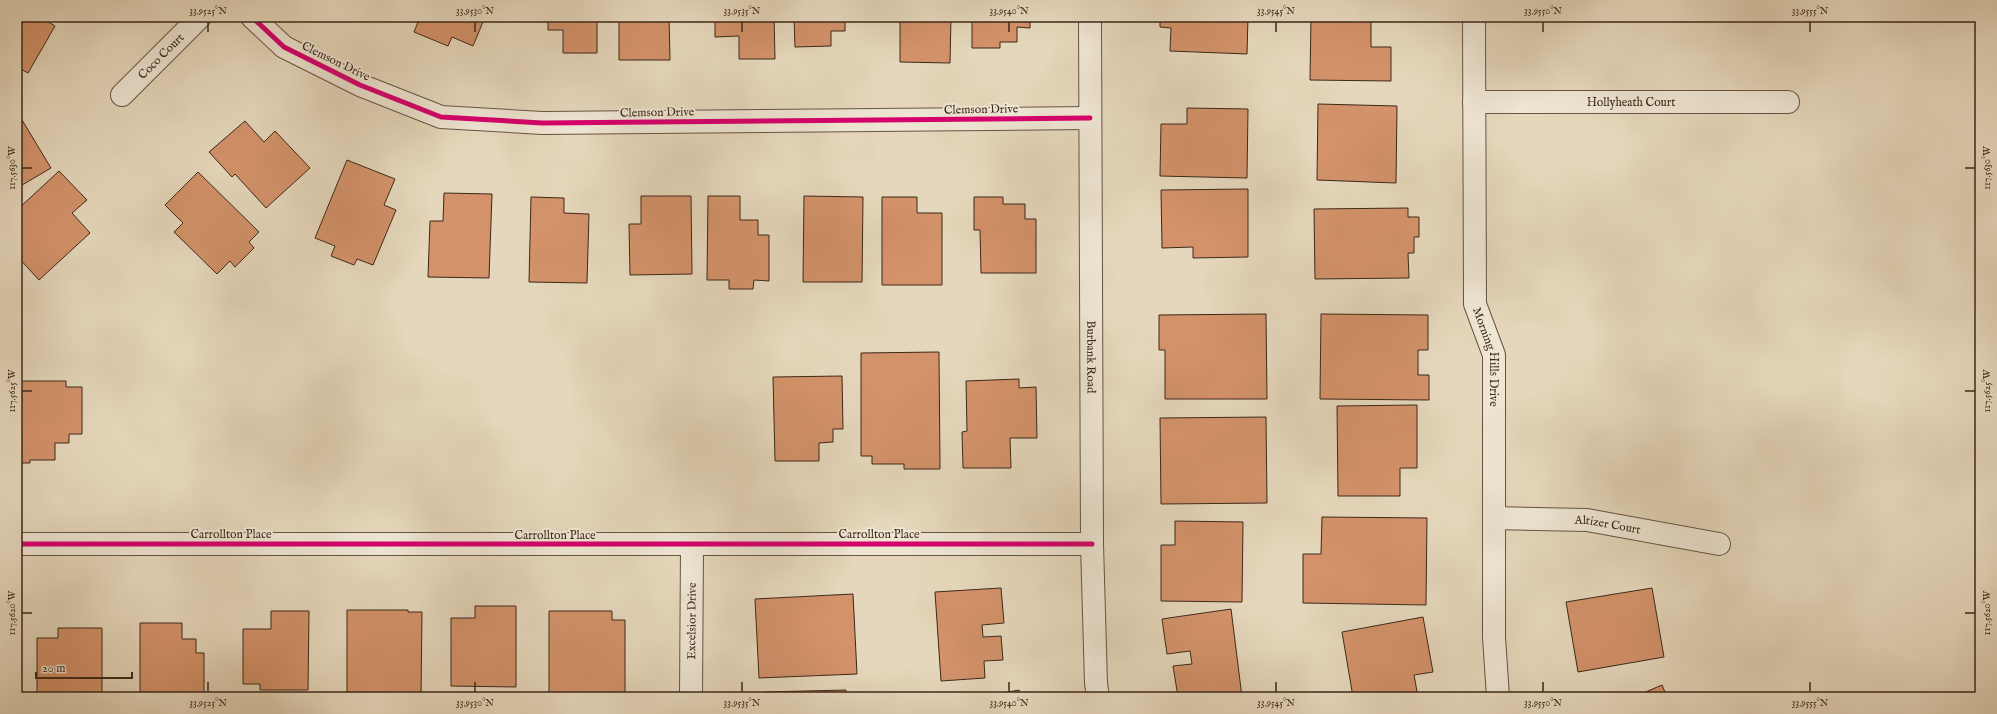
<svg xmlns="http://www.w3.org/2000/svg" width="1997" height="714" font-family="'IM FELL English',serif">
<rect width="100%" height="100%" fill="#e5d7bb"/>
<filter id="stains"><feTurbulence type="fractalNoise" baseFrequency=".005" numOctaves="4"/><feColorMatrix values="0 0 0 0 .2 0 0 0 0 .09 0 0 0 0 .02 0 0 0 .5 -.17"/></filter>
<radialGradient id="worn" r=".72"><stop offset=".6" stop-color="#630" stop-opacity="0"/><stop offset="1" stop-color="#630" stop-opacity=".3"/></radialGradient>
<g fill="#d3926a" stroke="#3c281a">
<path d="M 17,17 L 40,17 L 55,26 L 28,73 L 17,67 Z"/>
<path d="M 420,17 L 485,17 L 473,46 L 452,37 L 448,46 L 414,32 Z"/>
<path d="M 548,17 L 597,17 L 597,53 L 563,53 L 563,30 L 548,30 Z"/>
<path d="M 619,17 L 669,17 L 670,60 L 619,60 Z"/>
<path d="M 715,17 L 774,17 L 775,59 L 739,59 L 739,36 L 715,37 Z"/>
<path d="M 794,17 L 845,17 L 845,31 L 831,31 L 831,46 L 795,47 Z"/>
<path d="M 900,17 L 951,17 L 950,63 L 900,62 Z"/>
<path d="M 972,17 L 1030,17 L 1030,28 L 1017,27 L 1017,42 L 1000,42 L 1000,48 L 972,48 Z"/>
<path d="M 1160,17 L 1248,17 L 1247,54 L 1170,51 L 1171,28 L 1160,27 Z"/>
<path d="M 1311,17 L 1371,17 L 1371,47 L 1391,47 L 1391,81 L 1310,80 Z"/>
<path d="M 1318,104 L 1397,106 L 1396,183 L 1317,180 Z"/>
<path d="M 1187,108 L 1248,109 L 1247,178 L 1160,176 L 1161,124 L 1187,124 Z"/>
<path d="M 22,120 L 51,168 L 17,188 L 17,123 Z"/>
<path d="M 245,121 L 264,142 L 275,131 L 310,168 L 266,208 L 235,174 L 232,177 L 209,152 Z"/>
<path d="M 347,160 L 395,179 L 384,205 L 396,210 L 373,265 L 357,259 L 354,265 L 331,256 L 335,246 L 315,238 Z"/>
<path d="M 59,171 L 87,200 L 72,213 L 90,233 L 39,280 L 17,256 L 17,210 Z"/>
<path d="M 198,172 L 259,232 L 249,242 L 254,248 L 235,267 L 230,261 L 217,274 L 174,232 L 183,223 L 165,205 Z"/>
<path d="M 1248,189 L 1248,257 L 1193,258 L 1193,247 L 1162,248 L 1161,190 Z"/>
<path d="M 444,193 L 492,194 L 489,278 L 428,277 L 430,221 L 443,221 Z"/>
<path d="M 641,196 L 691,196 L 692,274 L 630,275 L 629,224 L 641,224 Z"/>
<path d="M 708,196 L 740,196 L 740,220 L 758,220 L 758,235 L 769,235 L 769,281 L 754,280 L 753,289 L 729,289 L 729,280 L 707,280 Z"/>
<path d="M 804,196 L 863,197 L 862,282 L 803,282 Z"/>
<path d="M 531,197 L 564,198 L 564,213 L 589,214 L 587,283 L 529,282 Z"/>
<path d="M 882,197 L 917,197 L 917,213 L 942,213 L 942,285 L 882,285 Z"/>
<path d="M 974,197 L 1003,197 L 1003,204 L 1025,204 L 1025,219 L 1036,219 L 1036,273 L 981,273 L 980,230 L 974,230 Z"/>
<path d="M 1408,208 L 1408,217 L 1419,217 L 1419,237 L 1414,237 L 1414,253 L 1408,253 L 1409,278 L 1315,279 L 1314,209 Z"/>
<path d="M 1266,314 L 1267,399 L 1165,399 L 1165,350 L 1159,350 L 1159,315 Z"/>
<path d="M 1321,314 L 1428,315 L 1428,350 L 1418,350 L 1418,375 L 1429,375 L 1429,400 L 1320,399 Z"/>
<path d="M 939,352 L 940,469 L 904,469 L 904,464 L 872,464 L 872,456 L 861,456 L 861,353 Z"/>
<path d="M 842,376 L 843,429 L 833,429 L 833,442 L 819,443 L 819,461 L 775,461 L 773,377 Z"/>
<path d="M 1019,379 L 1019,388 L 1036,387 L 1037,438 L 1010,438 L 1011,468 L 963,468 L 962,432 L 967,431 L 966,381 Z"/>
<path d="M 17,381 L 66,381 L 66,387 L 82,387 L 82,434 L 69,434 L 69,443 L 55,443 L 55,460 L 30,460 L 30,463 L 17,463 Z"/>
<path d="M 1417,405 L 1417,468 L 1400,468 L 1400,496 L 1338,496 L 1337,406 Z"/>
<path d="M 1266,417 L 1267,503 L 1161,504 L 1160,418 Z"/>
<path d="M 1322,517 L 1427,518 L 1426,605 L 1303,603 L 1303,554 L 1321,554 Z"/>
<path d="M 1175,521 L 1243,522 L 1242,602 L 1161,601 L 1161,545 L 1175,545 Z"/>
<path d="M 1001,588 L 1004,623 L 982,625 L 983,637 L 1001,636 L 1003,660 L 984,661 L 985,678 L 941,681 L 935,592 Z"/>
<path d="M 1652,588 L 1664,657 L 1578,672 L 1566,602 Z"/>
<path d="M 853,594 L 857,674 L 759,678 L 755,599 Z"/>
<path d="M 475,606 L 516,606 L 516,687 L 451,686 L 451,618 L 475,618 Z"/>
<path d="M 1231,609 L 1242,697 L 1178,697 L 1173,666 L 1192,664 L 1190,651 L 1167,654 L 1162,619 Z"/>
<path d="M 347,610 L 408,610 L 408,612 L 422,612 L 421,697 L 347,697 Z"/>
<path d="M 271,611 L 309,611 L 308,690 L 260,690 L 260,684 L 243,684 L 243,629 L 271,629 Z"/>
<path d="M 549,611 L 612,611 L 612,620 L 625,620 L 625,697 L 549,697 Z"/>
<path d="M 1423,617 L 1433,672 L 1414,675 L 1418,697 L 1353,697 L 1342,632 Z"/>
<path d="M 140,623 L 182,623 L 182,639 L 196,639 L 196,653 L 204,653 L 204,697 L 140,697 Z"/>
<path d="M 58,628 L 102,628 L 102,697 L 37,697 L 37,638 L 58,638 Z"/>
<path d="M 1662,685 L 1667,697 L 1634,697 Z"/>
<path d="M 846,690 L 846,697 L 764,697 L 764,692 Z"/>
<path d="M 1019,690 L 1021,697 L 981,697 Z"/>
</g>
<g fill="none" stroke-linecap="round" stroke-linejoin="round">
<g stroke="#665442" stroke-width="24">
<g id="minor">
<path d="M 252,17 L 284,47 L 360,85 L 441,117 L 542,123 L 1090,118"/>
<path id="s1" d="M 1090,17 L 1092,544 L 1096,683 L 1098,697"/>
<path id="s2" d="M 1474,17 L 1475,304 L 1494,355 L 1494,637 L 1498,697"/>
<path id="s3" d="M 122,95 L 200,17"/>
<path id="s4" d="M 1474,102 L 1788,102"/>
<path id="s5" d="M 1494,518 L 1587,520 L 1719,544"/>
<path d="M 17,544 L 1092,544"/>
<path id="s6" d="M 691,697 L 692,545"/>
</g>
</g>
<use href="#minor" stroke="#eee5d3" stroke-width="22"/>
<g stroke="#eee5d3" stroke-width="8">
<g id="cycleway">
<path d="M 252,17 L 284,47 L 360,85 L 441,117 L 542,123 L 1090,118"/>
<path d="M 17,544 L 1092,544"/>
</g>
</g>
<use href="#cycleway" stroke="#d6006c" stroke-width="5"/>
</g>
<path fill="none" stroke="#3c281a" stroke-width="1.5" d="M 208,22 L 208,32M 475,22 L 475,32M 742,22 L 742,32M 1009,22 L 1009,32M 1276,22 L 1276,32M 1543,22 L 1543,32M 1810,22 L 1810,32M 22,168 L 32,168M 1965,168 L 1975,168M 22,391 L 32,391M 1965,391 L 1975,391M 22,613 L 32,613M 1965,613 L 1975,613M 208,682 L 208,692M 475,682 L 475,692M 742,682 L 742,692M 1009,682 L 1009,692M 1276,682 L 1276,692M 1543,682 L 1543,692M 1810,682 L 1810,692"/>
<g text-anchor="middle" stroke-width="4" stroke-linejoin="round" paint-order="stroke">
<g font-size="12" fill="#3c281a" stroke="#eee5d3">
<text dy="4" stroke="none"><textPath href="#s3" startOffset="55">Coco Court</textPath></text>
<text transform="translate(336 61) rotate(26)" y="4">Clemson Drive</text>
<text dy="4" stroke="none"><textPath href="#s4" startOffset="157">Hollyheath Court</textPath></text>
<text transform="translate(981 109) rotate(-1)" y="4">Clemson Drive</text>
<text transform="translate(657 112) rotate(-1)" y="4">Clemson Drive</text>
<text dy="4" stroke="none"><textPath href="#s1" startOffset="340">Burbank Road</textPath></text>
<text dy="4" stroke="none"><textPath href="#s2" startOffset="342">Morning Hills Drive</textPath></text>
<text dy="4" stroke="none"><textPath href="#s5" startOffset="114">Altizer Court</textPath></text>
<text x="231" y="538">Carrollton Place</text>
<text x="879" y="538">Carrollton Place</text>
<text x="555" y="539">Carrollton Place</text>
<text dy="4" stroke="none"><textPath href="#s6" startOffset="76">Excelsior Drive</textPath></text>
</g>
</g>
<rect width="1997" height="714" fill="none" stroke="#e5d7bb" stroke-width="44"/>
<path d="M36 672v6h96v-6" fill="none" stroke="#3c281a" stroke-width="2"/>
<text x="42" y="672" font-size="12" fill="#3c281a" stroke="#eee5d3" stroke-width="3" paint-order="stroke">20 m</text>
<rect x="22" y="22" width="1953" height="670" fill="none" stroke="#3c281a" stroke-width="1.5"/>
<g font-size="10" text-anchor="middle" fill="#3c281a">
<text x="208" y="14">33.9525°N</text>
<text x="475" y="14">33.9530°N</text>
<text x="742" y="14">33.9535°N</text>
<text x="1009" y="14">33.9540°N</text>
<text x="1276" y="14">33.9545°N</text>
<text x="1543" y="14">33.9550°N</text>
<text x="1810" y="14">33.9555°N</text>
<text transform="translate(1986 168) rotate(-90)" y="4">117.5630°W</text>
<text transform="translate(11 168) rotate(-90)" y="4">117.5630°W</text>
<text transform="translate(1986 391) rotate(-90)" y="4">117.5625°W</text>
<text transform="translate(11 391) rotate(-90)" y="4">117.5625°W</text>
<text transform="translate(1986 613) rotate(-90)" y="4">117.5620°W</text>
<text transform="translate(11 613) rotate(-90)" y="4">117.5620°W</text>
<text x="208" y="706">33.9525°N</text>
<text x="475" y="706">33.9530°N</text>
<text x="742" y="706">33.9535°N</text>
<text x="1009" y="706">33.9540°N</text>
<text x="1276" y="706">33.9545°N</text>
<text x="1543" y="706">33.9550°N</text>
<text x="1810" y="706">33.9555°N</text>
</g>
<rect width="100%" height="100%" filter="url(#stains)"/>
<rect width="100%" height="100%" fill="url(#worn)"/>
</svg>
